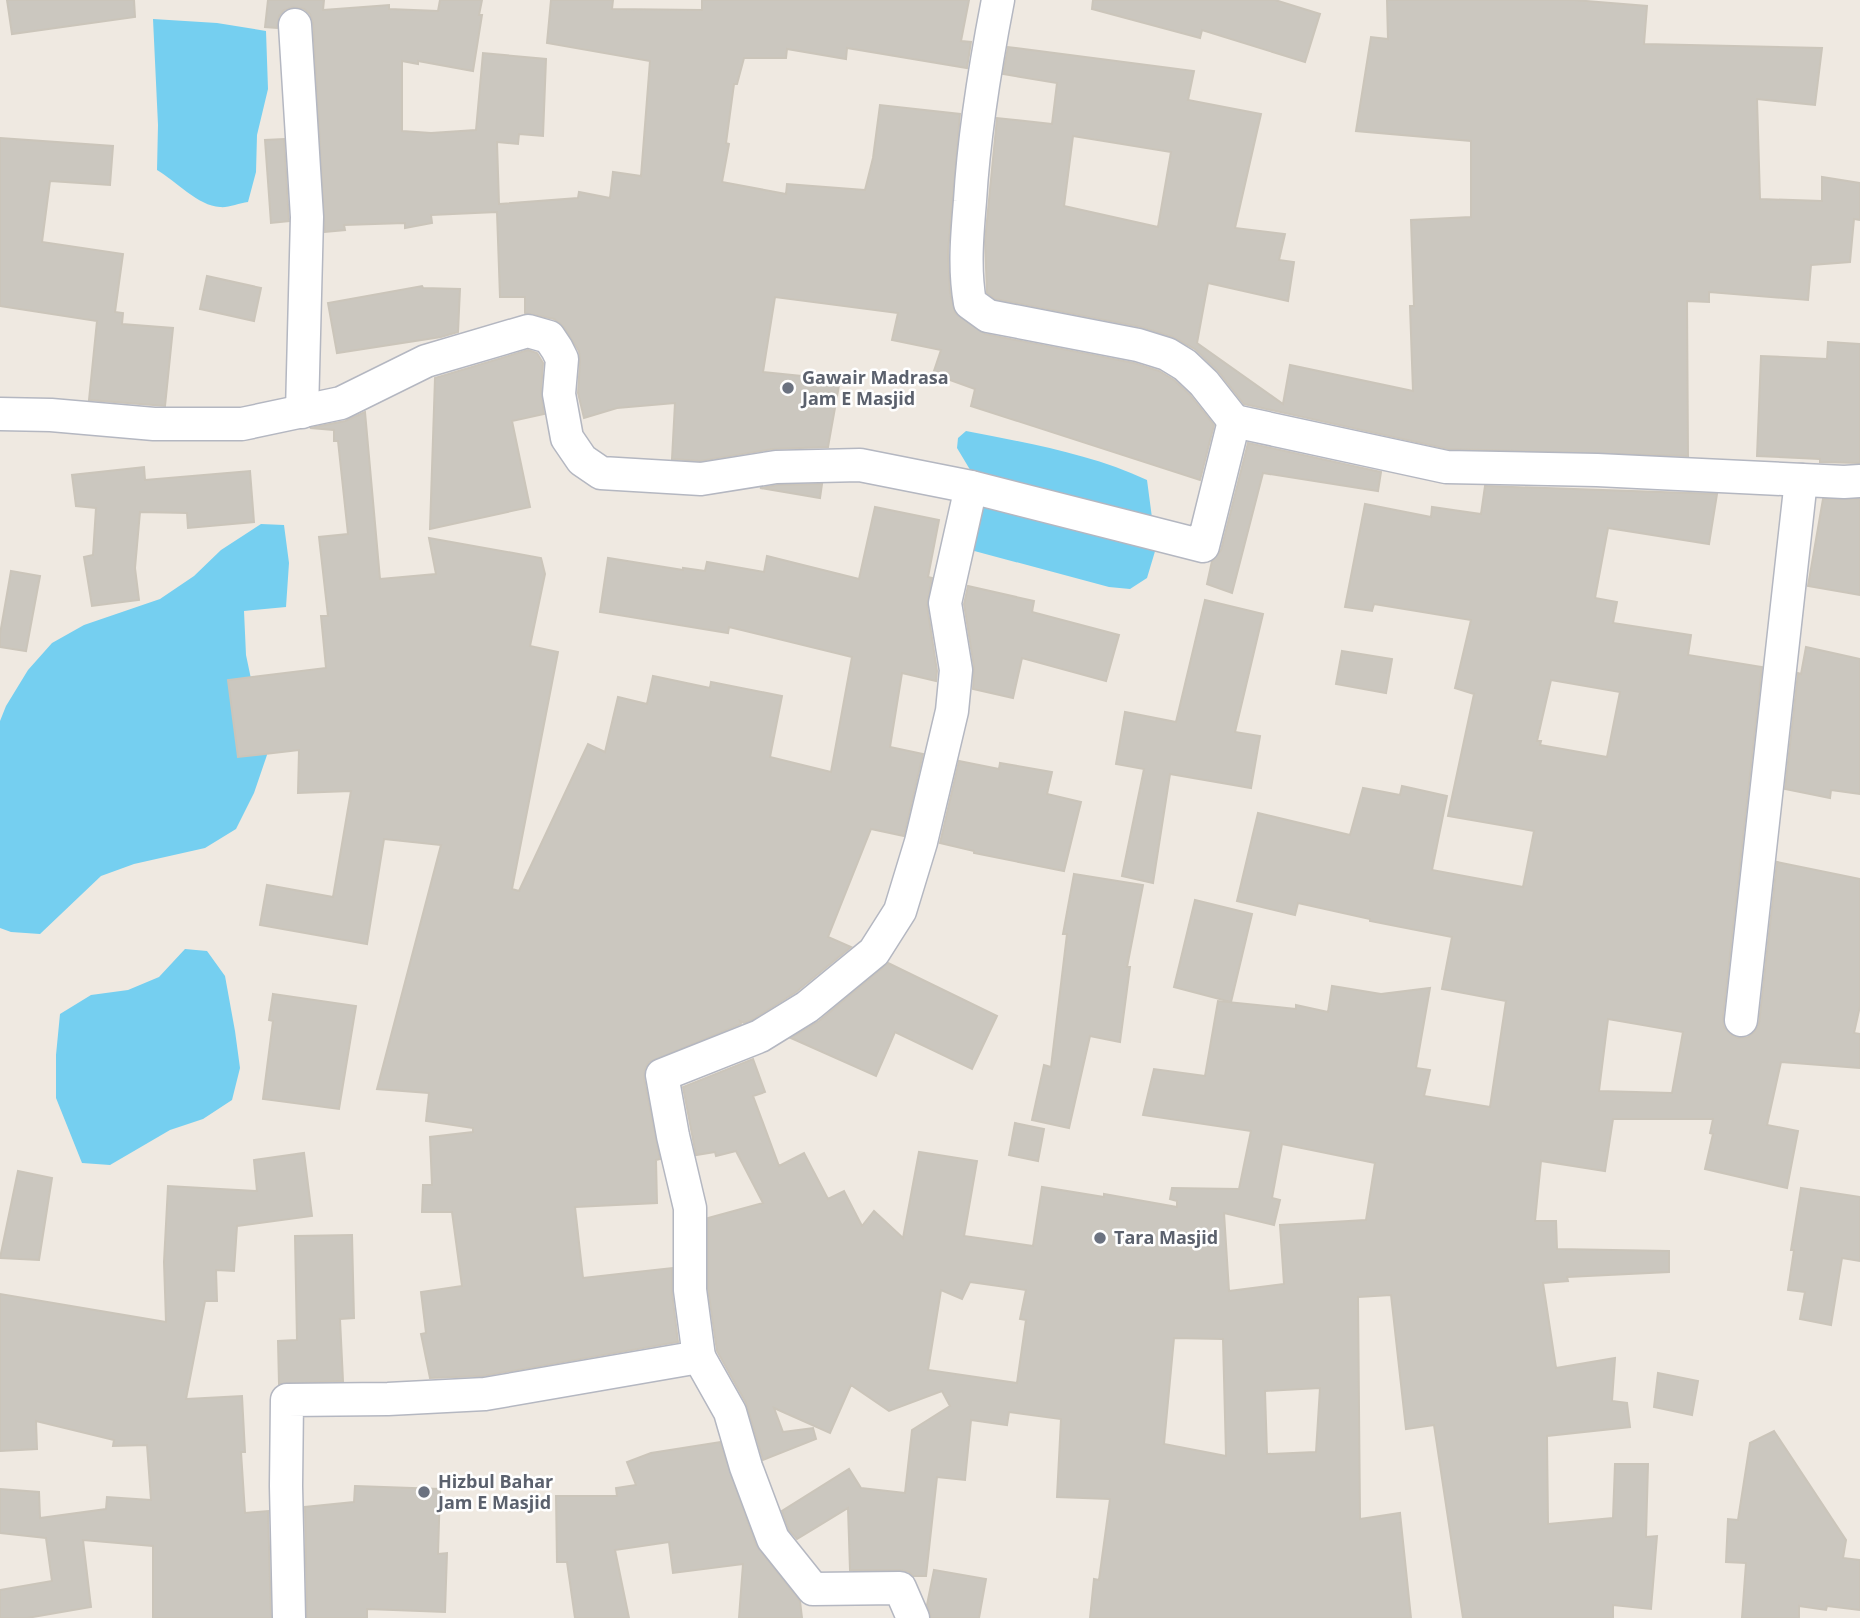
<svg xmlns="http://www.w3.org/2000/svg" width="1860" height="1618" font-family="'Open Sans',sans-serif">
<rect width="100%" height="100%" fill="#efe9e1"/>
<g fill="#75cff0">
<path d="M 153,19 L 217,23 L 266,31 L 268,89 L 257,135 L 256,172 L 248,202 C 239,203 228,208 220,207 C 198,206 176,181 157,170 L 158,125 Z"/>
<path d="M 966,431 C 1027,443 1091,454 1147,480 L 1156,548 L 1147,578 L 1130,589 L 1109,587 L 952,545 L 972,473 L 957,448 L 958,438 Z"/>
<path d="M 261,524 L 284,525 L 289,563 L 286,607 L 244,611 L 246,655 L 267,755 L 254,793 L 236,829 L 205,848 L 134,864 L 101,876 L 40,934 L 11,932 L 0,928 L 0,721 L 6,706 L 28,670 L 52,643 L 84,625 L 160,599 L 194,576 L 221,550 Z"/>
<path d="M 185,949 L 207,951 L 225,976 L 235,1031 L 240,1068 L 232,1100 L 203,1119 L 170,1130 L 110,1165 L 82,1163 L 56,1098 L 56,1055 L 60,1014 L 91,995 L 128,990 L 159,977 Z"/>
</g>
<g fill="#cbc7bf" stroke="#cbc5ba" stroke-width="2" fill-rule="evenodd">
<path d="M 7,0 L 134,0 L 135,17 L 12,34 Z"/>
<path d="M 268,0 L 324,0 L 323,10 L 389,5 L 389,9 L 438,11 L 440,0 L 482,0 L 479,15 L 482,15 L 473,71 L 418,61 L 418,64 L 402,61 L 402,131 L 431,133 L 476,130 L 483,53 L 546,59 L 543,136 L 519,134 L 518,144 L 497,142 L 499,204 L 578,198 L 579,192 L 610,198 L 613,172 L 641,176 L 650,61 L 547,43 L 551,0 L 613,0 L 612,9 L 702,10 L 702,0 L 969,0 L 961,41 L 971,42 L 967,68 L 847,48 L 846,59 L 787,49 L 786,58 L 744,58 L 737,84 L 734,84 L 726,143 L 729,144 L 722,182 L 786,194 L 787,184 L 865,190 L 873,158 L 880,105 L 960,114 L 948,252 L 950,292 L 955,313 L 985,334 L 1134,363 L 1159,371 L 1174,380 L 1190,395 L 1214,425 L 1200,480 L 971,406 L 975,389 L 933,374 L 941,350 L 892,340 L 898,313 L 775,297 L 763,372 L 840,380 L 828,447 L 773,449 L 700,461 L 672,459 L 675,403 L 617,408 L 584,418 L 578,393 L 580,361 L 579,351 L 564,327 L 554,319 L 525,313 L 525,297 L 500,297 L 497,212 L 431,215 L 432,223 L 405,228 L 405,223 L 344,225 L 345,230 L 325,232 L 313,23 L 310,14 L 304,9 L 293,7 L 284,10 L 279,16 L 277,28 L 265,27 Z"/>
<path d="M 1093,0 L 1275,0 L 1320,14 L 1305,62 L 1202,30 L 1200,38 L 1092,9 Z"/>
<path d="M 1387,0 L 1574,0 L 1647,6 L 1644,44 L 1822,48 L 1815,105 L 1757,99 L 1760,199 L 1822,201 L 1822,177 L 1860,183 L 1860,220 L 1854,219 L 1850,262 L 1811,265 L 1808,300 L 1709,292 L 1709,302 L 1687,301 L 1688,456 L 1448,449 L 1244,404 L 1217,370 L 1195,349 L 1173,337 L 1141,327 L 995,299 L 987,293 L 985,241 L 997,118 L 1052,124 L 1057,83 L 1003,74 L 1008,47 L 1194,71 L 1188,100 L 1261,114 L 1235,228 L 1285,234 L 1279,260 L 1294,262 L 1288,301 L 1208,283 L 1197,343 L 1283,404 L 1290,365 L 1413,391 L 1410,306 L 1414,306 L 1411,220 L 1471,217 L 1471,141 L 1356,131 L 1371,37 L 1388,39 ZM 1073,136 L 1171,152 L 1158,227 L 1064,206 Z"/>
<path d="M 0,138 L 113,146 L 110,185 L 50,181 L 42,242 L 123,254 L 115,312 L 123,313 L 122,324 L 173,328 L 165,406 L 89,400 L 97,321 L 0,306 Z"/>
<path d="M 284,139 L 289,221 L 271,223 L 265,140 Z"/>
<path d="M 207,276 L 261,288 L 254,321 L 200,309 Z"/>
<path d="M 422,286 L 423,288 L 460,289 L 458,332 L 441,337 L 337,353 L 328,303 Z"/>
<path d="M 1828,342 L 1860,344 L 1860,463 L 1820,462 L 1820,459 L 1757,456 L 1761,356 L 1827,359 Z"/>
<path d="M 528,350 L 537,353 L 543,363 L 541,393 L 544,414 L 512,421 L 530,507 L 430,529 L 435,378 Z"/>
<path d="M 365,412 L 380,579 L 436,574 L 429,538 L 541,558 L 545,574 L 530,646 L 558,652 L 512,889 L 519,891 L 588,744 L 605,752 L 618,697 L 647,704 L 653,676 L 710,688 L 711,682 L 782,696 L 770,757 L 831,772 L 852,657 L 729,627 L 728,633 L 600,612 L 608,558 L 683,570 L 683,568 L 705,571 L 707,562 L 764,572 L 767,556 L 859,579 L 875,507 L 939,520 L 928,577 L 932,578 L 927,605 L 937,671 L 936,681 L 902,673 L 890,747 L 923,754 L 904,836 L 871,829 L 828,937 L 851,947 L 796,992 L 752,1020 L 744,1023 L 740,1021 L 741,1024 L 649,1062 L 645,1069 L 644,1078 L 660,1159 L 656,1160 L 657,1203 L 575,1207 L 583,1278 L 672,1268 L 672,1292 L 678,1342 L 483,1376 L 430,1378 L 421,1334 L 426,1333 L 421,1292 L 462,1286 L 452,1212 L 422,1212 L 423,1185 L 432,1185 L 430,1137 L 473,1132 L 473,1128 L 426,1121 L 429,1093 L 377,1089 L 441,845 L 384,839 L 367,944 L 260,925 L 267,885 L 333,897 L 351,791 L 298,793 L 299,750 L 238,757 L 228,680 L 326,668 L 321,616 L 328,616 L 319,537 L 348,534 L 338,441 L 334,441 L 334,430 L 310,428 L 345,421 Z"/>
<path d="M 1248,443 L 1381,472 L 1378,491 L 1263,473 L 1232,593 L 1207,584 L 1212,561 L 1221,550 Z"/>
<path d="M 144,467 L 145,480 L 250,471 L 254,522 L 188,528 L 187,513 L 140,512 L 135,568 L 139,600 L 92,606 L 84,557 L 93,555 L 96,508 L 76,506 L 72,475 Z"/>
<path d="M 822,484 L 820,498 L 760,488 L 778,485 Z"/>
<path d="M 1485,486 L 1717,494 L 1709,544 L 1608,528 L 1595,598 L 1617,602 L 1613,623 L 1691,635 L 1688,655 L 1762,667 L 1723,1018 L 1724,1027 L 1730,1034 L 1738,1038 L 1748,1037 L 1755,1031 L 1759,1023 L 1777,862 L 1860,879 L 1860,1006 L 1854,1033 L 1860,1034 L 1860,1068 L 1781,1062 L 1767,1125 L 1798,1131 L 1787,1188 L 1705,1169 L 1713,1134 L 1710,1133 L 1713,1119 L 1613,1119 L 1605,1171 L 1541,1161 L 1535,1221 L 1556,1221 L 1557,1249 L 1669,1251 L 1669,1272 L 1567,1277 L 1568,1281 L 1543,1283 L 1556,1368 L 1615,1358 L 1612,1401 L 1627,1403 L 1630,1427 L 1547,1436 L 1548,1524 L 1613,1518 L 1615,1464 L 1648,1464 L 1646,1537 L 1657,1536 L 1651,1609 L 1613,1605 L 1613,1618 L 1463,1618 L 1434,1425 L 1406,1429 L 1391,1295 L 1358,1297 L 1360,1519 L 1400,1513 L 1411,1618 L 1090,1618 L 1094,1579 L 1099,1580 L 1110,1499 L 1057,1497 L 1061,1419 L 1009,1412 L 1007,1425 L 971,1420 L 965,1480 L 937,1477 L 926,1576 L 913,1576 L 909,1572 L 900,1570 L 850,1570 L 848,1508 L 797,1539 L 789,1530 L 782,1511 L 849,1469 L 861,1488 L 905,1493 L 912,1430 L 950,1406 L 942,1391 L 889,1411 L 851,1385 L 830,1433 L 774,1408 L 783,1432 L 813,1428 L 816,1439 L 763,1460 L 746,1403 L 717,1351 L 708,1289 L 708,1218 L 763,1203 L 736,1151 L 716,1156 L 715,1152 L 696,1155 L 683,1087 L 753,1059 L 765,1092 L 753,1096 L 779,1166 L 804,1153 L 828,1199 L 844,1191 L 862,1226 L 874,1211 L 903,1238 L 919,1152 L 977,1161 L 964,1236 L 1033,1246 L 1042,1187 L 1104,1197 L 1104,1194 L 1177,1207 L 1177,1201 L 1170,1199 L 1172,1188 L 1239,1189 L 1251,1131 L 1143,1115 L 1154,1069 L 1205,1076 L 1218,1001 L 1296,1009 L 1296,1005 L 1328,1012 L 1332,986 L 1381,994 L 1430,988 L 1416,1068 L 1430,1070 L 1424,1096 L 1490,1107 L 1506,1001 L 1442,989 L 1452,937 L 1370,921 L 1370,919 L 1298,903 L 1295,915 L 1237,901 L 1258,813 L 1350,835 L 1363,788 L 1400,795 L 1402,786 L 1447,796 L 1432,870 L 1523,887 L 1534,831 L 1448,816 L 1474,694 L 1455,688 L 1471,620 L 1374,604 L 1372,611 L 1345,607 L 1365,504 L 1431,517 L 1432,507 L 1481,514 ZM 1551,680 L 1620,692 L 1607,757 L 1540,745 L 1541,741 L 1537,741 ZM 1608,1019 L 1683,1032 L 1672,1093 L 1599,1091 ZM 1282,1144 L 1375,1163 L 1366,1220 L 1280,1225 L 1284,1284 L 1229,1291 L 1224,1213 L 1274,1225 L 1280,1200 L 1272,1198 ZM 970,1282 L 1026,1290 L 1020,1319 L 1026,1320 L 1017,1383 L 928,1370 L 941,1290 L 962,1299 ZM 1174,1338 L 1223,1339 L 1226,1456 L 1164,1444 ZM 1320,1388 L 1316,1452 L 1267,1454 L 1265,1391 Z"/>
<path d="M 1823,499 L 1860,499 L 1860,595 L 1808,586 Z"/>
<path d="M 11,571 L 40,576 L 26,651 L 0,647 L 0,634 Z"/>
<path d="M 968,586 L 1034,601 L 1032,612 L 1119,635 L 1106,681 L 1022,658 L 1013,698 L 973,689 L 974,667 L 964,604 Z"/>
<path d="M 1205,600 L 1263,614 L 1235,732 L 1260,736 L 1251,788 L 1170,774 L 1153,883 L 1122,876 L 1144,769 L 1116,764 L 1125,712 L 1176,722 Z"/>
<path d="M 1806,647 L 1860,659 L 1860,794 L 1831,790 L 1830,798 L 1785,789 L 1798,673 L 1801,674 Z"/>
<path d="M 1342,651 L 1392,659 L 1386,693 L 1336,684 Z"/>
<path d="M 959,761 L 999,769 L 1000,763 L 1052,772 L 1047,794 L 1081,802 L 1064,871 L 974,853 L 974,851 L 940,843 Z"/>
<path d="M 1074,874 L 1143,885 L 1127,967 L 1130,967 L 1120,1042 L 1090,1036 L 1069,1128 L 1032,1120 L 1044,1065 L 1051,1067 L 1067,934 L 1063,934 Z"/>
<path d="M 1195,900 L 1252,914 L 1231,1002 L 1174,987 Z"/>
<path d="M 888,963 L 997,1016 L 972,1069 L 895,1032 L 876,1076 L 791,1038 L 819,1021 Z"/>
<path d="M 273,994 L 356,1006 L 339,1109 L 263,1099 L 273,1021 L 269,1020 Z"/>
<path d="M 1015,1123 L 1044,1129 L 1038,1161 L 1009,1155 Z"/>
<path d="M 304,1153 L 312,1216 L 237,1226 L 234,1271 L 216,1270 L 217,1301 L 205,1301 L 186,1399 L 242,1396 L 245,1452 L 241,1452 L 245,1513 L 268,1511 L 271,1618 L 153,1618 L 153,1546 L 83,1540 L 91,1607 L 27,1618 L 0,1618 L 0,1590 L 52,1581 L 46,1538 L 0,1533 L 0,1489 L 39,1492 L 40,1518 L 106,1509 L 107,1497 L 151,1500 L 147,1445 L 113,1446 L 114,1440 L 36,1421 L 37,1449 L 0,1451 L 0,1294 L 166,1322 L 164,1262 L 168,1186 L 257,1191 L 254,1160 Z"/>
<path d="M 18,1171 L 52,1178 L 39,1260 L 0,1258 Z"/>
<path d="M 1801,1188 L 1860,1197 L 1860,1261 L 1842,1258 L 1831,1325 L 1800,1319 L 1805,1292 L 1788,1290 L 1794,1250 L 1791,1250 Z"/>
<path d="M 352,1235 L 354,1318 L 340,1319 L 343,1381 L 279,1384 L 278,1341 L 297,1340 L 295,1236 Z"/>
<path d="M 1658,1373 L 1698,1381 L 1692,1415 L 1654,1407 Z"/>
<path d="M 1774,1431 L 1846,1540 L 1843,1558 L 1860,1560 L 1860,1610 L 1827,1606 L 1826,1610 L 1799,1606 L 1799,1618 L 1742,1618 L 1746,1563 L 1726,1562 L 1728,1519 L 1738,1520 L 1750,1443 Z"/>
<path d="M 720,1442 L 756,1545 L 800,1601 L 802,1618 L 739,1618 L 743,1564 L 673,1573 L 669,1542 L 615,1550 L 629,1618 L 575,1618 L 567,1562 L 557,1562 L 556,1496 L 617,1496 L 616,1488 L 636,1485 L 627,1462 L 651,1453 Z"/>
<path d="M 355,1486 L 440,1489 L 438,1554 L 447,1553 L 445,1612 L 367,1609 L 367,1618 L 307,1618 L 305,1507 L 354,1502 Z"/>
<path d="M 934,1570 L 986,1579 L 979,1618 L 931,1618 L 927,1605 Z"/>
</g>
<g fill="none" stroke-linecap="round" stroke-linejoin="round">
<g stroke="#b4b7c1" stroke-width="35">
<g id="minor">
<path d="M 998,0 C 985,67 974,133 970,201 C 967,236 964,269 970,303 L 988,316 L 1138,345 L 1167,354 L 1185,365 L 1204,383 L 1234,421"/>
<path d="M 295,25 L 307,217 L 302,412"/>
<path d="M 0,414 L 51,415 L 154,424 L 242,424 L 341,403 L 426,361 L 528,331 L 549,337 L 557,349 L 562,359 L 559,394 L 567,438 L 582,460 L 601,473 L 701,479 L 776,467 L 860,465 L 971,487 L 1203,546 L 1234,421 L 1446,467 L 1597,470 L 1844,482 L 1860,481"/>
<path d="M 1741,1020 L 1801,480"/>
<path d="M 699,1357 L 730,1412 L 746,1467 L 773,1539 L 813,1589 L 900,1588 L 913,1618"/>
<path d="M 289,1618 L 286,1486 L 287,1400 L 388,1399 L 485,1394 L 699,1357 L 690,1290 L 690,1208 L 673,1136 L 662,1075 L 760,1036 L 807,1007 L 874,952 L 900,911 L 921,842 L 952,711 L 956,670 L 945,603 L 971,487"/>
</g>
</g>
<use href="#minor" stroke="#fff" stroke-width="32"/>
</g>
<g fill="#6b7280" stroke="#fff" stroke-width="2.5">
<circle cx="788" cy="388" r="7"/>
<circle cx="1100" cy="1238" r="7"/>
<circle cx="424" cy="1492" r="7"/>
</g>
<g text-anchor="middle" stroke-width="5" stroke-linejoin="round" paint-order="stroke">
<g font-size="18" font-weight="bold" fill="#5b616d" stroke="#fff" text-anchor="start">
<text x="802" y="384">Gawair Madrasa<tspan x="802" dy="21">Jam E Masjid</tspan></text>
<text x="1114" y="1244">Tara Masjid</text>
<text x="438" y="1488">Hizbul Bahar<tspan x="438" dy="21">Jam E Masjid</tspan></text>
</g>
</g>
</svg>
